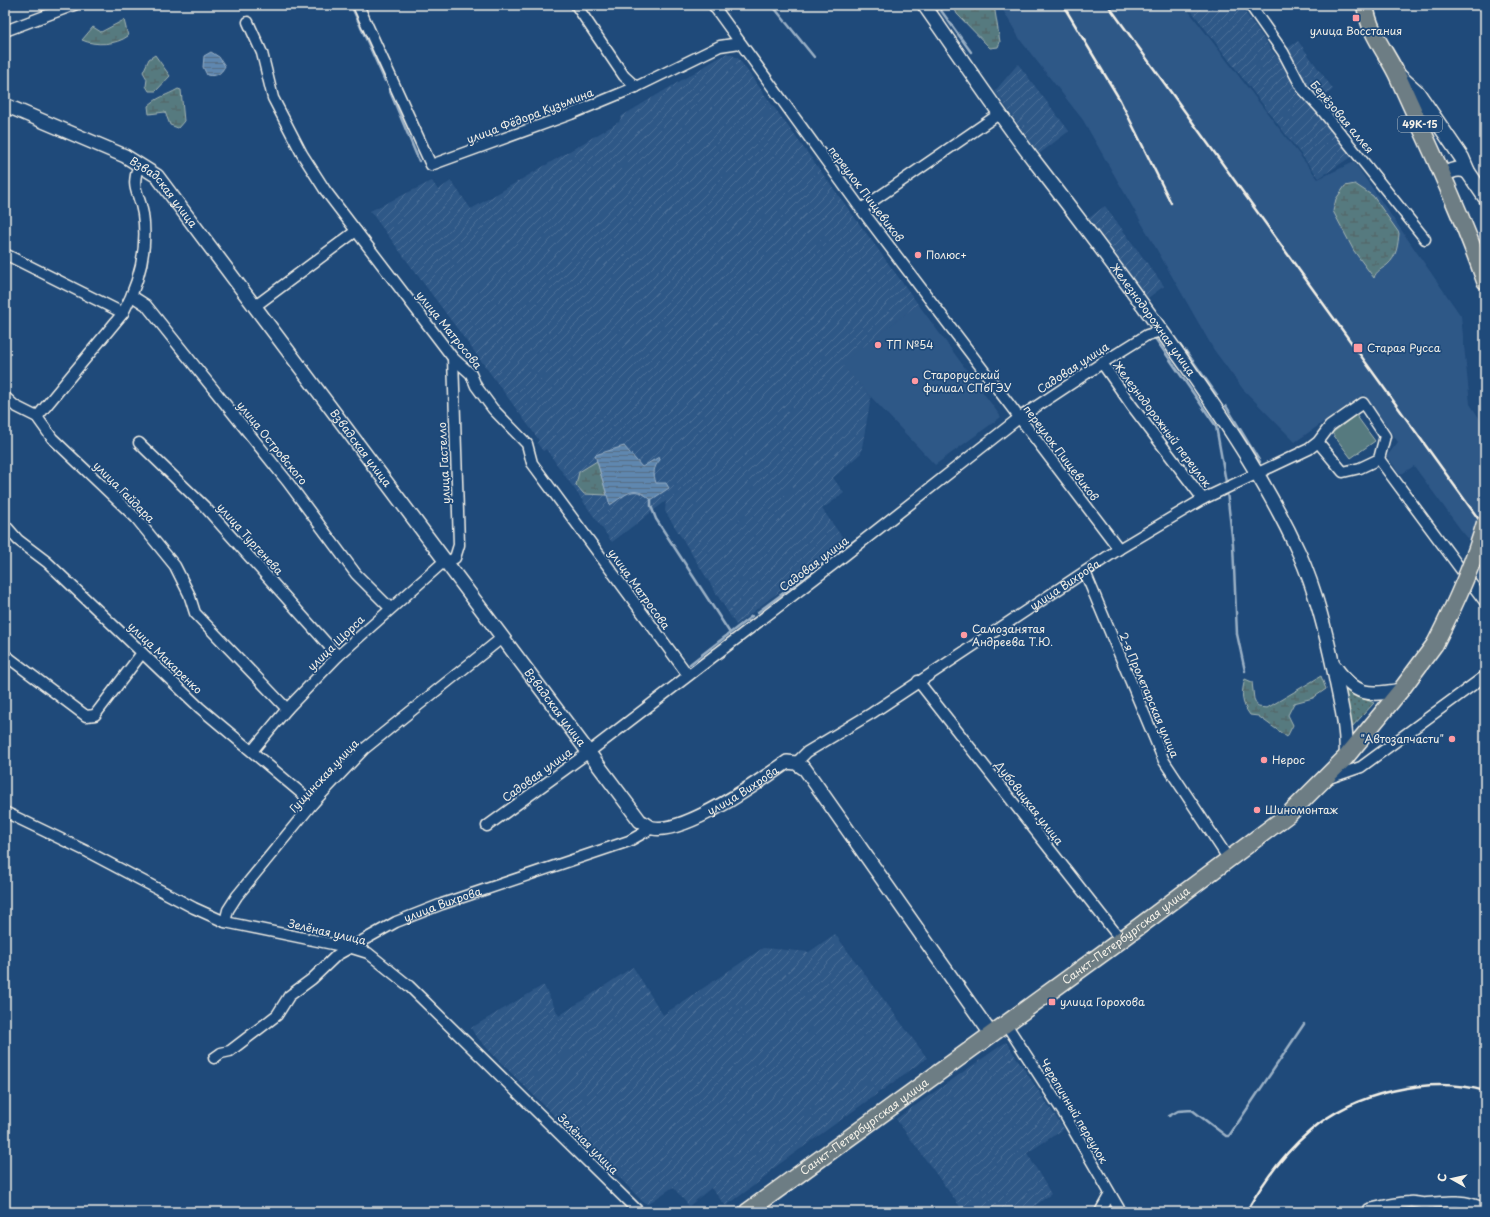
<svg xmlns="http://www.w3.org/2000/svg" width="1490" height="1217" font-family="'Playpen Sans',sans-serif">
<defs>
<pattern id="industrial-furrows" width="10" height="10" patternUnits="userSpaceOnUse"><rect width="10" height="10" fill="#2f5887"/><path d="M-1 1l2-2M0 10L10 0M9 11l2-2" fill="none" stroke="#4e7098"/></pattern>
<pattern id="grass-dots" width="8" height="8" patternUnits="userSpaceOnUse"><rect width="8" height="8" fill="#577a7f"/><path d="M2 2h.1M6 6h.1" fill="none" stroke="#506162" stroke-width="1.8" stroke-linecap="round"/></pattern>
<pattern id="wetland-marsh" width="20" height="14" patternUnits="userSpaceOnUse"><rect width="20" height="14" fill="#577a7f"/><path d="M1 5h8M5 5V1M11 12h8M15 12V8" fill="none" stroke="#506162"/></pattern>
<pattern id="water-rules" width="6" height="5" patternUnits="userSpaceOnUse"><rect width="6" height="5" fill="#5f87af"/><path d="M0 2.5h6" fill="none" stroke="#566e85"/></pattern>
</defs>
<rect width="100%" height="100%" fill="#1f4a7a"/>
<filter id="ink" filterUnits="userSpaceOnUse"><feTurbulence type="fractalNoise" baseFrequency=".025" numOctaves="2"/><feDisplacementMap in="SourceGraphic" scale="8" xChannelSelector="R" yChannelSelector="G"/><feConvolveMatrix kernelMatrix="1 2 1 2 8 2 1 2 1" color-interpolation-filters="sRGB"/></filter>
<g filter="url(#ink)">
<g fill="#2f5887">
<path d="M 1000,5 L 1184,5 L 1318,179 L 1354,162 L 1461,316 L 1470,404 L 1485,427 L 1485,558 L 1461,530 L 1414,466 L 1400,475 L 1387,456 L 1398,442 L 1364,394 L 1295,442 L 1243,389 L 1214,350 L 1083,120 L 1021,41 Z"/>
<path d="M 918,304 L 1001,417 L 935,465 L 840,364 Z"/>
</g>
<g fill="url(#industrial-furrows)">
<path d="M 1187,5 L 1240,5 L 1276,56 L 1298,41 L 1333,89 L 1314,107 L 1352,156 L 1319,178 Z"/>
<path d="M 727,53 L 738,58 L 918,304 L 841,364 L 871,397 L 861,453 L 833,478 L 844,493 L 822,509 L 845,541 L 736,625 L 665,511 L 666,501 L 612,542 L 546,449 L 543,451 L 537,443 L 539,440 L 482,362 L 370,211 L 432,181 L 438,190 L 451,181 L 471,209 L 619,122 L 622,116 Z"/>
<path d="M 1018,64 L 1069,131 L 1039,154 L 995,91 Z"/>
<path d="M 1105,206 L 1164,286 L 1148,298 L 1089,218 Z"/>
<path d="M 835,934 L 927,1058 L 771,1170 L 767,1176 L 726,1206 L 711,1188 L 689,1206 L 673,1187 L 648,1204 L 643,1202 L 574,1130 L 563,1124 L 497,1059 L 475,1035 L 471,1028 L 542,986 L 544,986 L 559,1016 L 633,967 L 663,1015 L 763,948 L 809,952 Z"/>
<path d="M 1006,1042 L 1064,1129 L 1027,1153 L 1051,1194 L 1026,1212 L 964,1212 L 896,1119 Z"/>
</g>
<path fill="url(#grass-dots)" stroke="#a6b6b4" d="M 1343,687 L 1353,694 L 1374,703 L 1351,728 Z"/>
<g fill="url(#wetland-marsh)" stroke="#a6b6b4">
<path d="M 953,5 L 994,5 L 1000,42 L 998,47 L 990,48 L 957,14 Z"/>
<path d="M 124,20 L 128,36 C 116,45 95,46 82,40 L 93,27 L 101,32 Z"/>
<path d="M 155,55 L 170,76 L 156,91 L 149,91 L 146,86 L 147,79 L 143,72 L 149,59 Z"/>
<path d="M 178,89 L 181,90 L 184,121 L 178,128 L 170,125 L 165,112 L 149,114 L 148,106 C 159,96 166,96 178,89 Z"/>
<path d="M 1355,184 L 1373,196 L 1399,233 C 1398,244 1397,257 1387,265 C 1382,269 1376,271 1374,278 L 1354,251 L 1333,211 L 1336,199 L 1345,186 Z"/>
<path d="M 597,461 L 607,495 L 584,494 L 576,485 L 579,472 Z"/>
<path d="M 1321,676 L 1326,689 L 1313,698 L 1294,703 L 1288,715 L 1293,725 L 1287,737 L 1258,716 L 1250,715 C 1241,703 1241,693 1245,679 L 1252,682 L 1254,699 L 1258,707 L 1267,708 Z"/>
</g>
<path fill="#577a7f" stroke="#a6b6b4" d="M 1356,415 L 1375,441 L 1351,458 L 1332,433 Z"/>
<g fill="url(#water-rules)" stroke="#9bb1c6">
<path d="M 211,52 L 219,57 L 225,66 C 221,74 216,77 207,75 L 203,67 L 204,56 Z"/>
<path d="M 624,446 L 642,467 L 659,457 L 660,460 C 653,468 653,473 656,483 L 666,483 L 669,488 L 651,500 C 634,484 627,494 610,505 L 595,455 Z"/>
</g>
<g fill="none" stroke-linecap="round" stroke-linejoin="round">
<g stroke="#9bb1c6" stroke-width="2.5">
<path d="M 351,5 L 385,81"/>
<path d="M 772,5 L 814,57"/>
<path d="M 937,5 L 971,52"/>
<path d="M 389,89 L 419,161"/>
<path d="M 1155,338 L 1216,426 L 1226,482"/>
<path d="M 1185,350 L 1217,395"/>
<path d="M 1226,406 L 1260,462"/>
<path d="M 1227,492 L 1233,545 L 1237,634 L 1245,671"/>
<path d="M 651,500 L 651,506 L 656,519 L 730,633"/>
<path d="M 837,553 L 858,538"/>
<path d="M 758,612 L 825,562"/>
<path d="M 690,664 L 752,616"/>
<path d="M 1169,1116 L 1178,1111 L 1192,1110 L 1226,1136 L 1229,1136 L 1304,1024"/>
</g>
<g stroke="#f4f1e8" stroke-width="13">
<g id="minor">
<path d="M 358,5 L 431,165 L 571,114 L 636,87 L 720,46 L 740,43"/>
<path d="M 576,5 L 624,76 L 636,87"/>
<path d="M 713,5 L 861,209 L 1119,549"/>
<path d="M 1250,5 L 1283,52 L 1302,88 L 1321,109 L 1425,239"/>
<path d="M 248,22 L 262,53 L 273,98 L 302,154 L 325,190 L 453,358 L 471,374 L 476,386 L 493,409 L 527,444 L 532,463 L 688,675"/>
<path d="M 5,31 L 74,5"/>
<path d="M 861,209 L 999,114"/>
<path d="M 5,254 L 123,313"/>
<path d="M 132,296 L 146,305 L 287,481 L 356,574 L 390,608"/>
<path d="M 254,307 L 356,231"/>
<path d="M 1102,363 L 1132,406 L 1203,499"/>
<path d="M 5,397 L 15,406 L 37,417 L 52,438 L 136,518 L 175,566 L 189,594 L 195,613 L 287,709"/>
<path d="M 37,417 L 123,313 C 139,283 148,249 143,214 C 139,190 130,191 139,164"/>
<path d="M 139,443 L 205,507 L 338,656"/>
<path d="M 1379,459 L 1485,602"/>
<path d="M 5,525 L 18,540 L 47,562 L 200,708 L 313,803"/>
<path d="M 1085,572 L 1164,761 L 1230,861"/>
<path d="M 5,655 L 86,716 L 95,715 L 142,653"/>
<path d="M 918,681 L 1121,940"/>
<path d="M 252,751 L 287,709 L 338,656 L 440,565 L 455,558 L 459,545 L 458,512 L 453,358"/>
<path id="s1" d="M 796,763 L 807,752 L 872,713 L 1119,549 L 1203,499 L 1309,449 L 1318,442 L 1330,426 L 1363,403 L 1385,436 L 1379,459 L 1360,468 L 1343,472 L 1318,442"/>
<path d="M 1329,778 L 1361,767 L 1485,676"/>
<path d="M 5,812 L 88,852 L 194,908 L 225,922 L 352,948 L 368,953 L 409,986 L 639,1212"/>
<path d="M 487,826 L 589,752 L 835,563 L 1019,418 L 1102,363 L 1147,335 L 1161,331"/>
<path d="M 225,922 L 228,910 L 237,896 L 313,803 L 364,749 L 503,637"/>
<path d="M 1006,1024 L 1063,1112 L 1121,1212"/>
<path id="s2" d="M 214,1058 L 221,1053 L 230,1051 L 277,1015 L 289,996 L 312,979 L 337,955 L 396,922 L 442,904 L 629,841 L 652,828"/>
<path d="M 1369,1209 C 1382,1206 1395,1203 1409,1202 C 1415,1201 1421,1204 1427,1203 C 1447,1201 1467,1199 1485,1209"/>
<path d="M 1100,1212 L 1110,1194"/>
</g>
</g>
<g stroke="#f4f1e8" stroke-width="16">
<g id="tertiary">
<path id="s3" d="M 924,5 C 962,59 998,114 1039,167 C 1090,233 1140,300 1188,368 C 1229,427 1269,487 1299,553 C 1316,591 1326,633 1335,675 C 1340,702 1348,729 1346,757"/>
<path id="s4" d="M 5,105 L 125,156 L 157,176 L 640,821 C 644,823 649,828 653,828 C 686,834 760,781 787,762 L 796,763 L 805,769 L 991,1034"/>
<path d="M 1335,667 C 1356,696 1368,696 1401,690"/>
</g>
</g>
<g stroke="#f4f1e8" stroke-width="17">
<g id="secondary">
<path d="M 1397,74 L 1417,92 L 1462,158 L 1468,172 L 1485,197"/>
<path d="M 1443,176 C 1450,170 1460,167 1468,172"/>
</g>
</g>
<g stroke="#f4f1e8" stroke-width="19">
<g id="primary">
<path d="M 1365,5 C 1369,34 1388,54 1399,79 C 1429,146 1461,212 1485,281"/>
<path id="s5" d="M 747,1212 L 1121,940 L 1289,814 L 1346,757 L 1401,690 L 1435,644"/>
</g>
</g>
<use href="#minor" stroke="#1f4a7a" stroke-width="10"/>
<use href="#tertiary" stroke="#1f4a7a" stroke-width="13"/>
<use href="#secondary" stroke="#1f4a7a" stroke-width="14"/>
<use href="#primary" stroke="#6d7d84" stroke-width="16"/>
<g stroke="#f4f1e8" stroke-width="2.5">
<path d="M 1063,5 L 1120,100 L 1171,203"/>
<path d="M 1108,5 L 1485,528"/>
<path d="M 1246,1212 C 1263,1182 1283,1154 1310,1131 C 1353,1093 1430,1075 1485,1091"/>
</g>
<g stroke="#f4f1e8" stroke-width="19" stroke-linecap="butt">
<path id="primary-bridge" d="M 1435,644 C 1455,605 1473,566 1485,523"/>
</g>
<use href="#primary-bridge" stroke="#6d7d84" stroke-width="16"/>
</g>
</g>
<g fill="#ff9aa2" stroke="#1f4a7a" stroke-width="1.5">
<rect x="1352" y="14" width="8" height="8" rx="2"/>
<circle cx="918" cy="255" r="4"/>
<circle cx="878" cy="345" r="4"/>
<rect x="1353" y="343" width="10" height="10" rx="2"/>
<circle cx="915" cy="381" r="4"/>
<circle cx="964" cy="635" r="4"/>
<circle cx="1452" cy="739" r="4"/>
<circle cx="1264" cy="760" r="4"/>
<circle cx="1257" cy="810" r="4"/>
<rect x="1048" y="998" width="8" height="8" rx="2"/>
</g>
<g text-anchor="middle" stroke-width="3.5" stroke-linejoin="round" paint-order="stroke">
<rect fill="#1f4a7a" stroke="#b4bfc7" stroke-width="1" x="1398" y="116" width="44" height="16" rx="3"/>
<g font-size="10" font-weight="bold" fill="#f4f1e8">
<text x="1420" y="128">49К-15</text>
</g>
<g font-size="11" fill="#f4f1e8" stroke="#1f4a7a" text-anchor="start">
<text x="1356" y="35" text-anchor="middle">улица Восстания</text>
<text x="926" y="259">Полюс+</text>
<text x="886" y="349">ТП №54</text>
<text x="1367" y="352">Старая Русса</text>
<text x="923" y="379">Старорусский<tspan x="923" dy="13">филиал СПбГЭУ</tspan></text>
<text x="972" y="633">Самозанятая<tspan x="972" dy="13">Андреева Т.Ю.</tspan></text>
<text x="1444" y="743" text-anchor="end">"Автозапчасти"</text>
<text x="1272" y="764">Нерос</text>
<text x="1265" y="814">Шиномонтаж</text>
<text x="1060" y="1006">улица Горохова</text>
</g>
<g font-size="11" fill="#f4f1e8" stroke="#1f4a7a">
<text transform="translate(530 116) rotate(-21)" y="4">улица Фёдора Кузьмина</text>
<text transform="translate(1342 117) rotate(50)" y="4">Берёзовая аллея</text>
<text dy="4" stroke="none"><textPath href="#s4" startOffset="184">Взвадская улица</textPath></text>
<text transform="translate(866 194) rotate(53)" y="4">переулок Пищевиков</text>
<text dy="4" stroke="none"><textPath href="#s3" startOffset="389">Железнодорожная улица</textPath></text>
<text transform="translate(449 330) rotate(51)" y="4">улица Матросова</text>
<text transform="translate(1073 368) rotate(-33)" y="4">Садовая улица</text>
<text transform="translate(1162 424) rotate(53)" y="4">Железнодорожный переулок</text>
<text transform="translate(272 443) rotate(51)" y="4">улица Островского</text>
<text dy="4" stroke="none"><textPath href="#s4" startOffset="508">Взвадская улица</textPath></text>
<text transform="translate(1061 453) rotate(53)" y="4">переулок Пищевиков</text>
<text transform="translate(444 463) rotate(-93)" y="4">улица Гастелло</text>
<text transform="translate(124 492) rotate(45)" y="4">улица Гайдара</text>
<text transform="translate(250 539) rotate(48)" y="4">улица Тургенева</text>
<text transform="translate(814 564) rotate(-37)" y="4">Садовая улица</text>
<text dy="4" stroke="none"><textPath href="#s1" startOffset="323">улица Вихрова</textPath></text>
<text transform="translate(639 589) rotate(54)" y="4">улица Матросова</text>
<text transform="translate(336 643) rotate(-44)" y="4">улица Щорса</text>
<text transform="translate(165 658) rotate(44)" y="4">улица Макаренко</text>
<text transform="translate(1149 695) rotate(67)" y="4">2-я Пролетарская улица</text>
<text dy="4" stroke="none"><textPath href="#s4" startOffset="832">Взвадская улица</textPath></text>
<text transform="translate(537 775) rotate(-36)" y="4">Садовая улица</text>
<text transform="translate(324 776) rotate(-47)" y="4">Гущинская улица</text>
<text dy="4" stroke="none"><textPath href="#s4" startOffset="1088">улица Вихрова</textPath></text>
<text transform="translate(1029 803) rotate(52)" y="4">Дубовицкая улица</text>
<text dy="4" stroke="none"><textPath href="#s2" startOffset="280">улица Вихрова</textPath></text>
<text transform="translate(327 932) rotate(13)" y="4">Зелёная улица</text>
<text dy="4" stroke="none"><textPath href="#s5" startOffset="469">Санкт-Петербургская улица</textPath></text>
<text transform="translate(1074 1111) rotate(59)" y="4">Черепичный переулок</text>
<text dy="4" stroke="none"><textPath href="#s5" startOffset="145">Санкт-Петербургская улица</textPath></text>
<text transform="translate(588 1144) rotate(45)" y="4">Зелёная улица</text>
</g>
</g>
<rect width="1490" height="1217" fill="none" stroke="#1f4a7a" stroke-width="20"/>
<rect x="10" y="10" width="1470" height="1197" fill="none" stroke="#f4f1e8" stroke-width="1.5" filter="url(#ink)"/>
<g transform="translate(1452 1179) rotate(278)" stroke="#1f4a7a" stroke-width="3" paint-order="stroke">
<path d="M0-3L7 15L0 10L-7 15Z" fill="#f4f1e8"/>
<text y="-6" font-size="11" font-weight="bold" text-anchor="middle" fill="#f4f1e8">С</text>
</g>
</svg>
